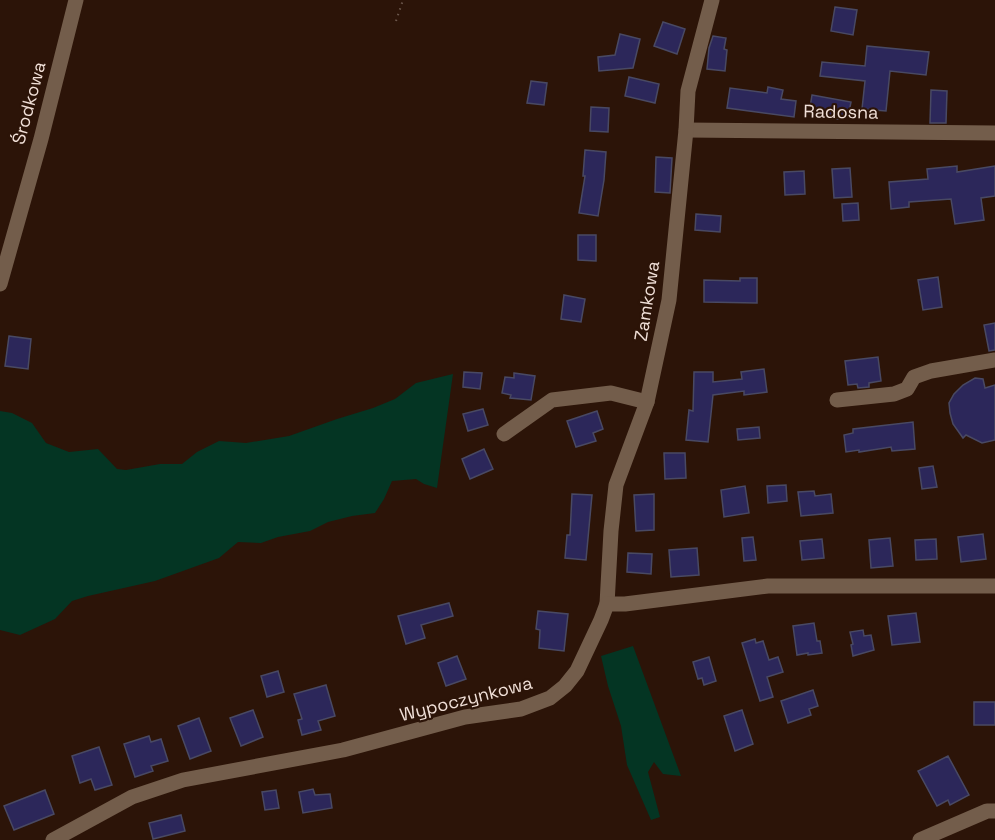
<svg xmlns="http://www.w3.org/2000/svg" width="995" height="840" font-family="'Space Grotesk',sans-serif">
<rect width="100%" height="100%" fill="#2c1408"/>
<g fill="#043523">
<path d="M 453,374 L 437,488 L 424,484 L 416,479 L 392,481 L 384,499 L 375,513 L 352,516 L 328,522 L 310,531 L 278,537 L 261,543 L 238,542 L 219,558 L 155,581 L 88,596 L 72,601 L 55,619 L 20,635 L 0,630 L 0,411 L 12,413 L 32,423 L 46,443 L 69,452 L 98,449 L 117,469 L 126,470 L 160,464 L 182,464 L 197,452 L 219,441 L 246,443 L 289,436 L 337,419 L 373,408 L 395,399 L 416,383 Z"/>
<path d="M 633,646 L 681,776 L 663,774 L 654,762 L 648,772 L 660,817 L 651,820 L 627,765 L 621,726 L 608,686 L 601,656 Z"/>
</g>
<g fill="#2c275a" stroke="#494963" stroke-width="1.5">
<path d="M 835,7 L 857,10 L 853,35 L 831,31 Z"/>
<path d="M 663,22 L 685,29 L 677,54 L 654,46 Z"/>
<path d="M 620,34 L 640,39 L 633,68 L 599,71 L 598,57 L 615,55 Z"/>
<path d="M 713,36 L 726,38 L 724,49 L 727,50 L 725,71 L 707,69 L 709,48 Z"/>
<path d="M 867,46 L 929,52 L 926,75 L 890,71 L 886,111 L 862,109 L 865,81 L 820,76 L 822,62 L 865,66 Z"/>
<path d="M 629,77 L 659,84 L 655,103 L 625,96 Z"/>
<path d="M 531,81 L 547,83 L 544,105 L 527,103 Z"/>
<path d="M 768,87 L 783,90 L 781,99 L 796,101 L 794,117 L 727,108 L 730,88 L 767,93 Z"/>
<path d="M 931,90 L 947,91 L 946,123 L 930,123 Z"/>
<path d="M 812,95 L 851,102 L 848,117 L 838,115 L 838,119 L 809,114 Z"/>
<path d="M 591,107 L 609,108 L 608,132 L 590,131 Z"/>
<path d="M 585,150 L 606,152 L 604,180 L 598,216 L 579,213 L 585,176 L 583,176 Z"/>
<path d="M 656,157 L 672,158 L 670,193 L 655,192 Z"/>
<path d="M 957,166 L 957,172 L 995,166 L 995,196 L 981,198 L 984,220 L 955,224 L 951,199 L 909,202 L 909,207 L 891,209 L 889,182 L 928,179 L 927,169 Z"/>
<path d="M 850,168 L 852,197 L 834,198 L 832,169 Z"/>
<path d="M 804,171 L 805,194 L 785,195 L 784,172 Z"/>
<path d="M 858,203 L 859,220 L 843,221 L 842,204 Z"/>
<path d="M 696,214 L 721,216 L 720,232 L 695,230 Z"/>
<path d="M 578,235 L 596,235 L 596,261 L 578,260 Z"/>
<path d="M 938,277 L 942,307 L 923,310 L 918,280 Z"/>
<path d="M 740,278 L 757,278 L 757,303 L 704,302 L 704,280 L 740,281 Z"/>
<path d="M 564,295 L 585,299 L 581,322 L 561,319 Z"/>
<path d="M 995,323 L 995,350 L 989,351 L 984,325 Z"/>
<path d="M 9,336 L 31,339 L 28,369 L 5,366 Z"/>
<path d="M 878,357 L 881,381 L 869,383 L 869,387 L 858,388 L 857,384 L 848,385 L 845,361 Z"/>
<path d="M 764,369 L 767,392 L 744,395 L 744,391 L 713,395 L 708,442 L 686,440 L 689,410 L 693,411 L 694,372 L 713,372 L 713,382 L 742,379 L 741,372 Z"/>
<path d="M 464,372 L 482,373 L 480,389 L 463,387 Z"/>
<path d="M 514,373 L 535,376 L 531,400 L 510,398 L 511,395 L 502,393 L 505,377 L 514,378 Z"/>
<path d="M 975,378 L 983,379 L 985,388 L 995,385 L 995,440 L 982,443 L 966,435 L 963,438 L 953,424 L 950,413 L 949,403 L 954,394 L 963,385 Z"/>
<path d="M 483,409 L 488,425 L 468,431 L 463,414 Z"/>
<path d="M 597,411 L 603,429 L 593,433 L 596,441 L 576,447 L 567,421 Z"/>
<path d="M 913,422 L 915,449 L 892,451 L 891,447 L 859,452 L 859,450 L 846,452 L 844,435 L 853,433 L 853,429 Z"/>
<path d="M 759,427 L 760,438 L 738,440 L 737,429 Z"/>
<path d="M 484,449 L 493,469 L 470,479 L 462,459 Z"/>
<path d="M 664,453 L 685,453 L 686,478 L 665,479 Z"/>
<path d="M 933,466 L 937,487 L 922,489 L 919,468 Z"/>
<path d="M 786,485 L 787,501 L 768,503 L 767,486 Z"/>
<path d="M 745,486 L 749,513 L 724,517 L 721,490 Z"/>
<path d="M 814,491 L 815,496 L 831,494 L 833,513 L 801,516 L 798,492 Z"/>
<path d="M 572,494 L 592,495 L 586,560 L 565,558 L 567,535 L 570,535 Z"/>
<path d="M 654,494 L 654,530 L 636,531 L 634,495 Z"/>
<path d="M 983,534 L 986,559 L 961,562 L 958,537 Z"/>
<path d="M 753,537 L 756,560 L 744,561 L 742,538 Z"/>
<path d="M 890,538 L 893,566 L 871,568 L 869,540 Z"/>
<path d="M 822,539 L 824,558 L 802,560 L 800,541 Z"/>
<path d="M 936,539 L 937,559 L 916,560 L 915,540 Z"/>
<path d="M 697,548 L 699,575 L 671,577 L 669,550 Z"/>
<path d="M 628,553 L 652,554 L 651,574 L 627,572 Z"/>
<path d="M 449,603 L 453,616 L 421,625 L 425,638 L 406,644 L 398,616 Z"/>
<path d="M 538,611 L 568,614 L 564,651 L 539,648 L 540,630 L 536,629 Z"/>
<path d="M 916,613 L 920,642 L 892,645 L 888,616 Z"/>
<path d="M 814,623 L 817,641 L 820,641 L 822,653 L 808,655 L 808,653 L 797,655 L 793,626 Z"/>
<path d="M 863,630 L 864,636 L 871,635 L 874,650 L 853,656 L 851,645 L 853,644 L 850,632 Z"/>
<path d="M 755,639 L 756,643 L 763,641 L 769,660 L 778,657 L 783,672 L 767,677 L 773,697 L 760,701 L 742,643 Z"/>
<path d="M 457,656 L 466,679 L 446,686 L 438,663 Z"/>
<path d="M 709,657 L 716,681 L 704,685 L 702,678 L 698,679 L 693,662 Z"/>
<path d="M 278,671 L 284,692 L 267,697 L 261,676 Z"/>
<path d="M 326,685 L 335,716 L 318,721 L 321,730 L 302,735 L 298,720 L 302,719 L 294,694 Z"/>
<path d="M 813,690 L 818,706 L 809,709 L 811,715 L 788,723 L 781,701 Z"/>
<rect x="974" y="702" width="21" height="23"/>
<path d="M 253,710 L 263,737 L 241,746 L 230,718 Z"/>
<path d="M 742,710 L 753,744 L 735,751 L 724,716 Z"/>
<path d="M 199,718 L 211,751 L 190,759 L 178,726 Z"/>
<path d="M 149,736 L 151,742 L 161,739 L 168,761 L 151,766 L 153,771 L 135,777 L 124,744 Z"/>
<path d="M 99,747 L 112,785 L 95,790 L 91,779 L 80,783 L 72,756 Z"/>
<path d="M 948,756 L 969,795 L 950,805 L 948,800 L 937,806 L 918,771 Z"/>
<path d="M 313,789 L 315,795 L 330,794 L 332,808 L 303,813 L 299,792 Z"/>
<path d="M 45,790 L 54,814 L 14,830 L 4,806 Z"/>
<path d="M 276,790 L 279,808 L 265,810 L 262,792 Z"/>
<path d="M 181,815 L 185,831 L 153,839 L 149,823 Z"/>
</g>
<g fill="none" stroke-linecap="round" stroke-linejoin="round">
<path stroke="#6d584d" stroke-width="2" stroke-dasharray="1.5 4.5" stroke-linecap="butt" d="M 396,21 L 403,0"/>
<g stroke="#735d4b" stroke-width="15">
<path d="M 686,130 L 995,133"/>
<path d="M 0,284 L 41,139 L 76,0"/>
<path d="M 837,400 L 894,394 L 907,389 L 914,377 L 931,371 L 995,360"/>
<path d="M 504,434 L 552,400 L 611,393 L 647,402"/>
<path d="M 607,604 L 611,531 L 616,485 L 647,402 L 669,300 L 686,130 L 688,91 L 712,0"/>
<path d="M 53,840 L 132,797 L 183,780 L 343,750 L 465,717 L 521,709 L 550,698 L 565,686 L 577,671 L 601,620 L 607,604 L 625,604 L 768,586 L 995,586"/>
<path d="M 920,840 L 987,811 L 995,811"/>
</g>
</g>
<g text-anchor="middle" stroke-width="4.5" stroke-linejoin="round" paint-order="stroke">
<g font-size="18" fill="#f1e0d8" stroke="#2c1408">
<text transform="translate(29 103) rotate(-75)" y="6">Środkowa</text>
<text transform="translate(841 112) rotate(1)" y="6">Radosna</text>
<text transform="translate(647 301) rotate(-81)" y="6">Zamkowa</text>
<text transform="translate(466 699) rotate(-14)" y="6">Wypoczynkowa</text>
</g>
</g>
</svg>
